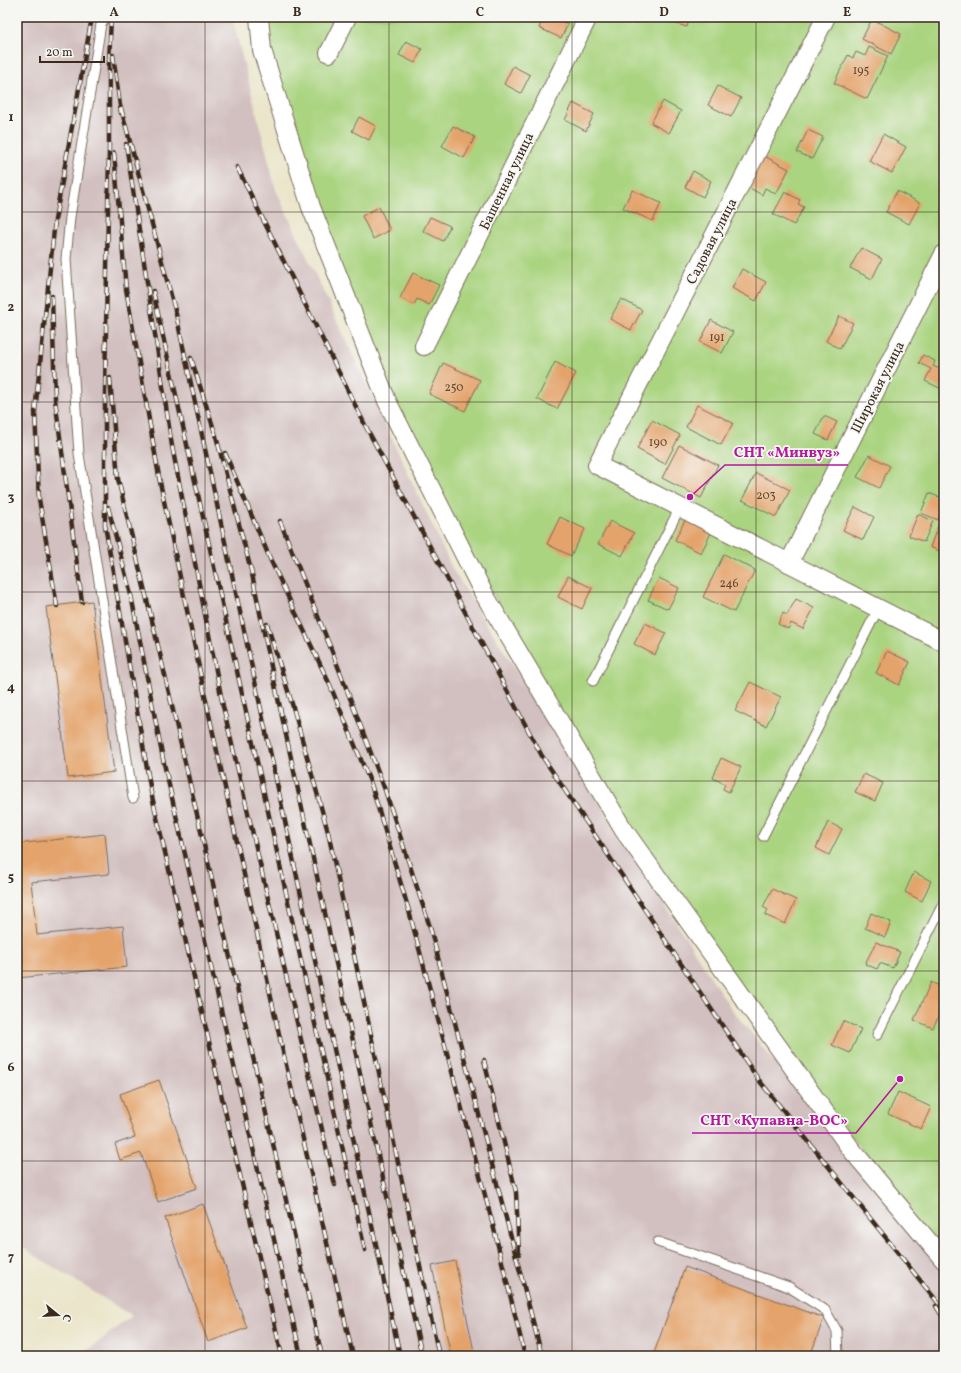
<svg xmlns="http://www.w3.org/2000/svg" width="961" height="1373" font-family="Vollkorn,serif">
<rect width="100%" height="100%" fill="#f6f6f2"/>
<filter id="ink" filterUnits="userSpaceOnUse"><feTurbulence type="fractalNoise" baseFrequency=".025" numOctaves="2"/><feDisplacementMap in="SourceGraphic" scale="8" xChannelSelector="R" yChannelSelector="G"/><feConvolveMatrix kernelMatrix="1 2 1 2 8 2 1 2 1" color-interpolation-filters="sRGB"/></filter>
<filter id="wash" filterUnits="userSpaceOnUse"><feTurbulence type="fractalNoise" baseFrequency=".012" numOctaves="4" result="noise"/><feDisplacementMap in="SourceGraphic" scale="16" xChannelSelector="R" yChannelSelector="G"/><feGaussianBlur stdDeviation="0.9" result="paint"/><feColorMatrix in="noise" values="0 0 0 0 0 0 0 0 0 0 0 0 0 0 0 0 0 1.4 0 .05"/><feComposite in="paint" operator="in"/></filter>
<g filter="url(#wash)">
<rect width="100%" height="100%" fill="#ebe6cb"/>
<path fill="#d2bfc0" d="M 17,17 L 232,17 L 276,190 L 454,572 L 729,1006 L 944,1270 L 944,1356 L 80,1356 L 132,1316 L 17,1244 Z"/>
<path fill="#aad480" stroke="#727f4f" d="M 259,17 L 944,17 L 944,1260 L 623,829 L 387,401 L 311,207 Z"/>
<g id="blocks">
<g fill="#e4a36b">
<path d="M 544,17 L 553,17 L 568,24 L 561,38 L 539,28 Z"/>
<path d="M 623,17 L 639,17 L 636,23 Z"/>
<path d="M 668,17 L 690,17 L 687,27 L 667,21 Z"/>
<path d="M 872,19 L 901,34 L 891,54 L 862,39 Z"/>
<path d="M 406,41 L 422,49 L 415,63 L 399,55 Z"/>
<path d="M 869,47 L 888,56 L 867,99 L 834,83 L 848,55 L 853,58 L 856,52 L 865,56 Z"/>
<path d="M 513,66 L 530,75 L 521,93 L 504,84 Z"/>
<path d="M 718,86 L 741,98 L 731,117 L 708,105 Z"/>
<path d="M 663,101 L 681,111 L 669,133 L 651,123 Z"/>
<path d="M 573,103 L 594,114 L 586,131 L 565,120 Z"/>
<path d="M 359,117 L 376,126 L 369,140 L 352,131 Z"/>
<path d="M 453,126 L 475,137 L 464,158 L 442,146 Z"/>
<path d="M 808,130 L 823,137 L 812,159 L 797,152 Z"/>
<path d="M 883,134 L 906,147 L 892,173 L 869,161 Z"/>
<path d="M 764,156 L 789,169 L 776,194 L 765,188 L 762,195 L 748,187 Z"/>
<path d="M 693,171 L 711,181 L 703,197 L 685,187 Z"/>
<path d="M 632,190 L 661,203 L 653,221 L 623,208 Z"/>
<path d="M 897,191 L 920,203 L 909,224 L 886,212 Z"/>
<path d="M 785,192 L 800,200 L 798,204 L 804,207 L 794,225 L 773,214 Z"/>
<path d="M 379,207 L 390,230 L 373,239 L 362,216 Z"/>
<path d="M 430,217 L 450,226 L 443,241 L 423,231 Z"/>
<path d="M 861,248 L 882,259 L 872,279 L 850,268 Z"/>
<path d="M 742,269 L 766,282 L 756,301 L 732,288 Z"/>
<path d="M 413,273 L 439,285 L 429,305 L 417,299 L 414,305 L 400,298 Z"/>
<path d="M 621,299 L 642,310 L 631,330 L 610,319 Z"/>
<path d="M 839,316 L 853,323 L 840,349 L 826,341 Z"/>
<path d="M 711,320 L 733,332 L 722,353 L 700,342 Z"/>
<path d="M 923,355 L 935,361 L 933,366 L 944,371 L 944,390 L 925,381 L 931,369 L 919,363 Z"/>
<path d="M 555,362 L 576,373 L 557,409 L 537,399 Z"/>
<path d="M 443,363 L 480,380 L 465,411 L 429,394 Z"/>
<path d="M 697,405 L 733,423 L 721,445 L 686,427 Z"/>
<path d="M 824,416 L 837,422 L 828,440 L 815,434 Z"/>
<path d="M 652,420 L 680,435 L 665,464 L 637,449 Z"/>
<path d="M 679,445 L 718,465 L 701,498 L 662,478 Z"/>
<path d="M 869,455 L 890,466 L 879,488 L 857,477 Z"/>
<path d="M 756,473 L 790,490 L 776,517 L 742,500 Z"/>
<path d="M 929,493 L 944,499 L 944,506 L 938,520 L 921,513 Z"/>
<path d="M 855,507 L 874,517 L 863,540 L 843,530 Z"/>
<path d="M 918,514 L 933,521 L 924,542 L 909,536 Z"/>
<path d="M 560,517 L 585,529 L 571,556 L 547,544 Z"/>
<path d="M 686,518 L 712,531 L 701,553 L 675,540 Z"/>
<path d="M 610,521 L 634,533 L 622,556 L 598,544 Z"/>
<path d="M 939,523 L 944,525 L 944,553 L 930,547 Z"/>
<path d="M 724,554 L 755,570 L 734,612 L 703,597 Z"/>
<path d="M 568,576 L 592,588 L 582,609 L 558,597 Z"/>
<path d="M 659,578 L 679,588 L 668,609 L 648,600 Z"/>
<path d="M 796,599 L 814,608 L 803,629 L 791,623 L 788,629 L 778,624 L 783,613 L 787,615 Z"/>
<path d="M 92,601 L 114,772 L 68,778 L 46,607 Z"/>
<path d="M 645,623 L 666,633 L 655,655 L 634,644 Z"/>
<path d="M 887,651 L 910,662 L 899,685 L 876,673 Z"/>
<path d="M 750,682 L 781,697 L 766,726 L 735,711 Z"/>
<path d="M 721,758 L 741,767 L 729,792 L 723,789 L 725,784 L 713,778 Z"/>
<path d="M 864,774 L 883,783 L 875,801 L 855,792 Z"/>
<path d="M 828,822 L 842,829 L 829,855 L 816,848 Z"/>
<path d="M 105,834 L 109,874 L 31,882 L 37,935 L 123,926 L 127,967 L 17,978 L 17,844 Z"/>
<path d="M 914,872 L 931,881 L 922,901 L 905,892 Z"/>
<path d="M 772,889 L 796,900 L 785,924 L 765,915 L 768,910 L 763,907 Z"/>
<path d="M 871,913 L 891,922 L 885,937 L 865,928 Z"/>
<path d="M 876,942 L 900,952 L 893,968 L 880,963 L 877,969 L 865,964 Z"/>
<path d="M 931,982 L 944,988 L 944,1005 L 933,1028 L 914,1020 Z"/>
<path d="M 843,1021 L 861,1029 L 850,1053 L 832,1045 Z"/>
<path d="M 159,1080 L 197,1188 L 158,1202 L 141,1153 L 120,1160 L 115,1144 L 135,1137 L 120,1094 Z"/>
<path d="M 898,1092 L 931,1107 L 921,1129 L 888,1114 Z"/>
<path d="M 203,1204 L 247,1328 L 208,1342 L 165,1218 Z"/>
<path d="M 455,1261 L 475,1356 L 451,1356 L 432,1266 Z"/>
<path d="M 685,1267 L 824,1318 L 810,1356 L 653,1356 Z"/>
</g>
</g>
</g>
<g filter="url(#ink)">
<use href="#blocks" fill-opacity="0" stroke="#796c5b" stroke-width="1"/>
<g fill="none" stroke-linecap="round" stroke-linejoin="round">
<g stroke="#796c5b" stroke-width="11">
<g id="lane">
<path d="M 105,17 L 101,24 L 70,217 L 66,259 L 79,454 L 133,798"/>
<path d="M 593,681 L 680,507"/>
<path d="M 763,836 L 878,609"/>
<path d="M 877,1035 L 944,902"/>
<path d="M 658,1242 L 789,1287 L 825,1310 L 837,1331 L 838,1356"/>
</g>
</g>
<g stroke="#796c5b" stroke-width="20">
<g id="street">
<path d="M 259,17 L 262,50 L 311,207 L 387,401 L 484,594 L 623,829 L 851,1149 L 944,1260"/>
<path d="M 826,17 L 597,465 L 944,642"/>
<path d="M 329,53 L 347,17"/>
<path d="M 424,346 L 588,17"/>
<path d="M 789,563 L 944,254"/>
</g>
</g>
<use href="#lane" stroke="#fff" stroke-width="9"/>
<use href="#street" stroke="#fff" stroke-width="18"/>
<g stroke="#3b2a1e" stroke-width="4.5">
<g id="rail">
<path d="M 111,17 L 109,62 L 109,148 L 105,392 L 105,525 L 151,792 L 282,1356"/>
<path d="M 113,55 L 121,113"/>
<path d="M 121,108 L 176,314 L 400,1356"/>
<path d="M 126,144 L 172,446 L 223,706 L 335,1185"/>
<path d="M 114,153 L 126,289 L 160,482 L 208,710 L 281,1043 L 353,1356"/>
<path d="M 237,167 L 365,425 L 542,756 L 758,1079 L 944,1310"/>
<path d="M 153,291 L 365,1250"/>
<path d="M 52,296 L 55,399 L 82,602"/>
<path d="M 191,358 L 216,436 L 252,574 L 272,671 L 422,1356"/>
<path d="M 110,378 L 118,479 L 160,654 L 322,1356"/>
<path d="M 225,453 L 271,561 L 330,685 L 371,784 L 409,911 L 493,1225 L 525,1356"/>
<path d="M 108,507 L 131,595 L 163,759 L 301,1356"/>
<path d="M 280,521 L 337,664 L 385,790 L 430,927 L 542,1356"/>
<path d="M 57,606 L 39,499 L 35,412 L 55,220 L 92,17"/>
<path d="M 267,624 L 293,707 L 328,832 L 439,1356"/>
<path d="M 484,1060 L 516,1192 L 519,1254"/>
<path d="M 936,1306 L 944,1319"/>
</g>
</g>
<use href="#rail" stroke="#f6f6f2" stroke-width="3" stroke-dasharray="9" stroke-linecap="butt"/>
</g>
</g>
<path fill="none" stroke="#3b2a1e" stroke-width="1" stroke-opacity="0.55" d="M 205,17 L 205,1356M 389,17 L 389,1356M 572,17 L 572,1356M 756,17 L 756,1356M 17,212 L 944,212M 17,402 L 944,402M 17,592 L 944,592M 17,781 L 944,781M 17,971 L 944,971M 17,1161 L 944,1161"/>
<g text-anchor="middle" stroke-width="3.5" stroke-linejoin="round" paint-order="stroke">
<g font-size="12" fill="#654831">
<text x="861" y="74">195</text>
<text x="717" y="341">191</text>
<text x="454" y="391">250</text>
<text x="658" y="446">190</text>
<text x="766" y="499">203</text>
<text x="729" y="587">246</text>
</g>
<g font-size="14" fill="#3b2a1e" stroke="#f6f6f2">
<text transform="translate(506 181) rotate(-64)" y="5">Башенная улица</text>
<text transform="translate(711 241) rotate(-63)" y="5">Садовая улица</text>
<text transform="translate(877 387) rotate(-63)" y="5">Широкая улица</text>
</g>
</g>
<path fill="none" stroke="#b5179e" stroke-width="1.5" d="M690 497L725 465H848M900 1079L856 1133H692"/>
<g fill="#b5179e" stroke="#f6f6f2" stroke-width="1.5">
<circle cx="690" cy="497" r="4"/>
<circle cx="900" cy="1079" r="4"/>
</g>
<g font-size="15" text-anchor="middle" font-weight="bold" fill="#b5179e" stroke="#f6f6f2" stroke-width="3.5" stroke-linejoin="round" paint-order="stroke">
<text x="787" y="457">СНТ «Минвуз»</text>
<text x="774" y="1125">СНТ «Купавна-ВОС»</text>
</g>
<rect width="961" height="1373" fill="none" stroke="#f6f6f2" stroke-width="44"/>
<g transform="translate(58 1315) rotate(108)" stroke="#f6f6f2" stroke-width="3" paint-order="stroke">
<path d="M0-3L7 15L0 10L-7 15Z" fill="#3b2a1e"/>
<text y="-6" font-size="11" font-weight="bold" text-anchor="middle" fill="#3b2a1e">С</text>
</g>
<path d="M40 56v6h64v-6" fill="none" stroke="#3b2a1e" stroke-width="2"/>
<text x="46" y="56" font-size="12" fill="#3b2a1e" stroke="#f6f6f2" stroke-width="3" paint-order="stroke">20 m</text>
<rect x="22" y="22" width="917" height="1329" fill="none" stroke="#3b2a1e" stroke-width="1.5"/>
<g font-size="13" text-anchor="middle" font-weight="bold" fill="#3b2a1e">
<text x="114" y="16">A</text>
<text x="297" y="16">B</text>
<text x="480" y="16">C</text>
<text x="664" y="16">D</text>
<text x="847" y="16">E</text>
<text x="11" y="121">1</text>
<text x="11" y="311">2</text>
<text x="11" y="501">3</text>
<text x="11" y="691">4</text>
<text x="11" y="881">5</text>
<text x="11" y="1071">6</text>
<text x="11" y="1261">7</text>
</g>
</svg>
